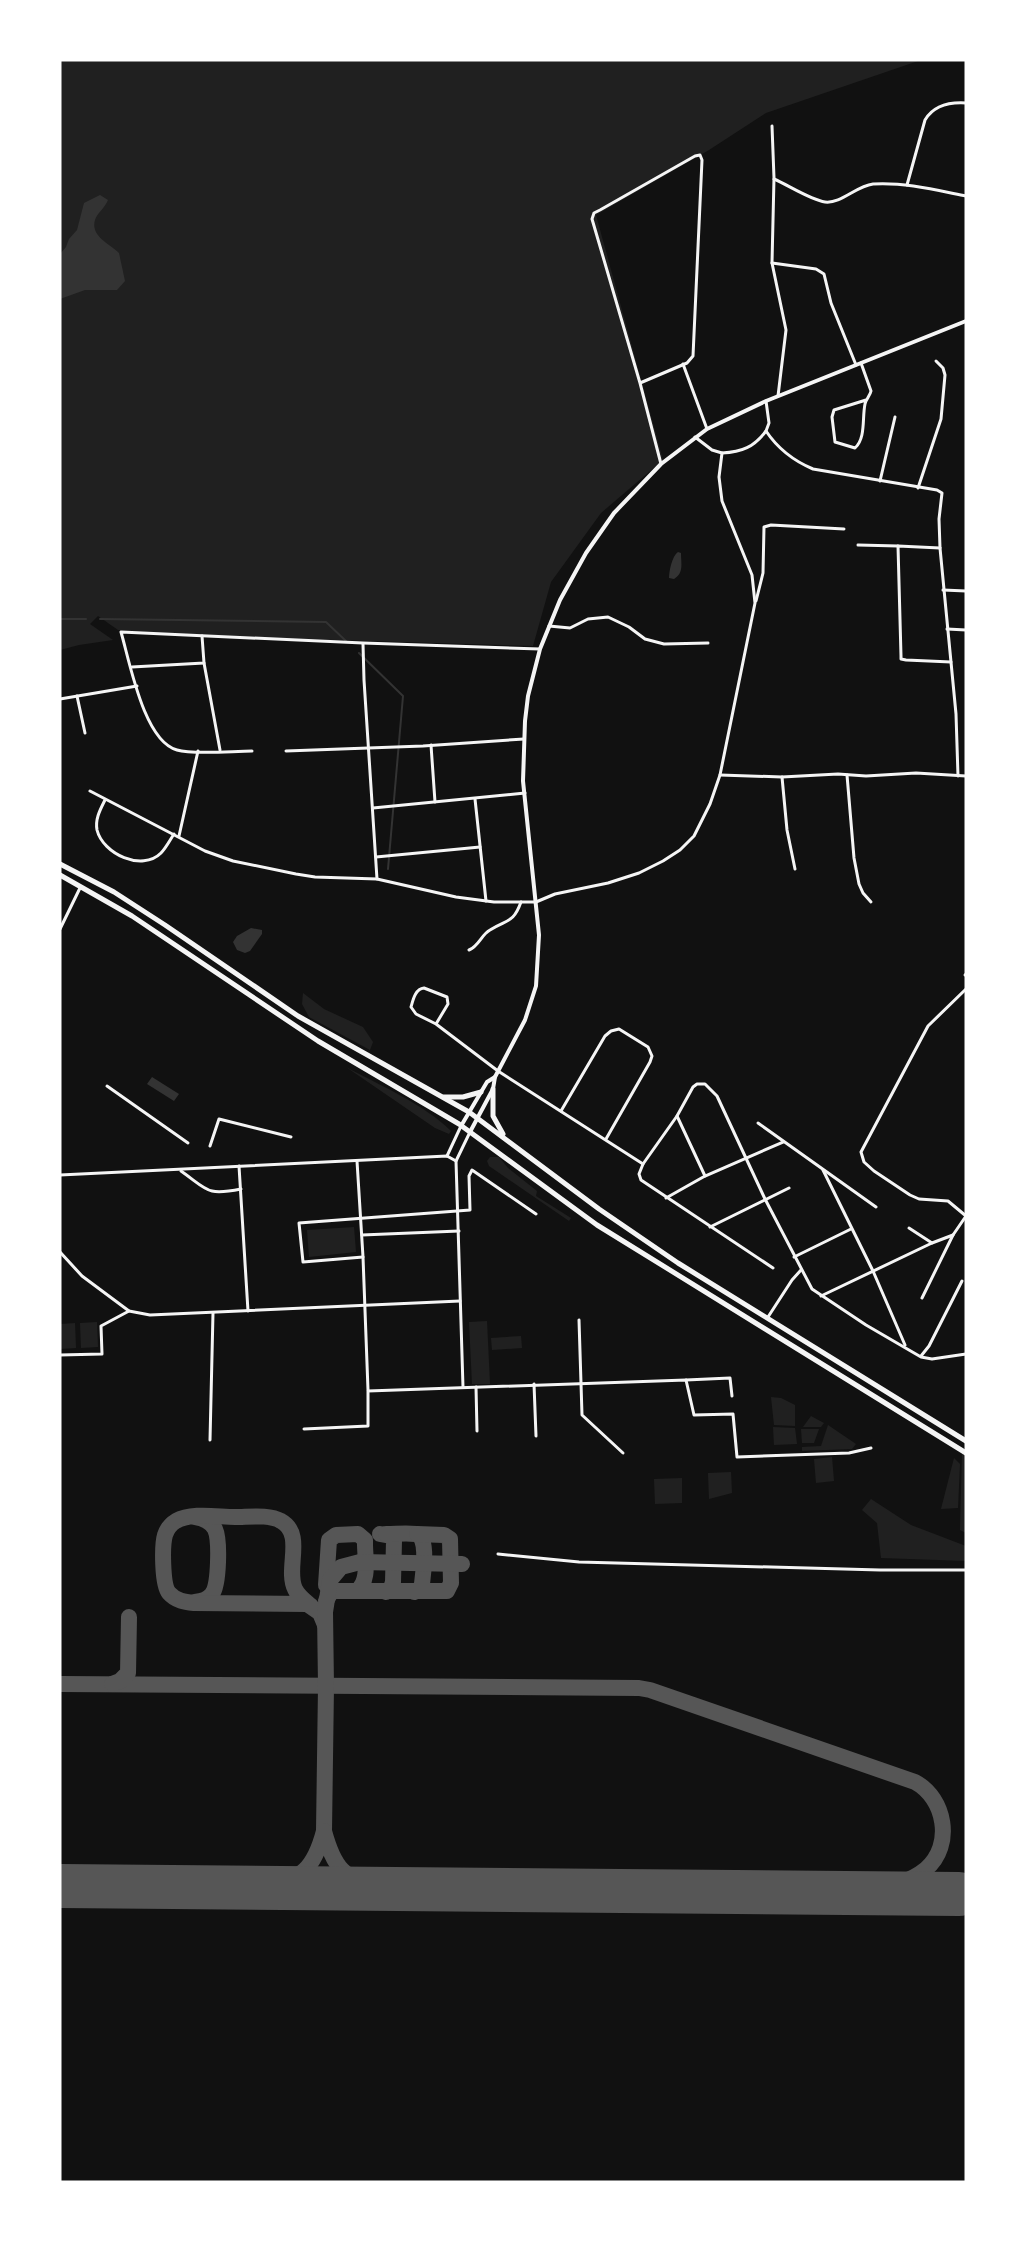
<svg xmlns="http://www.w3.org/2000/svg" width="1026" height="2242" font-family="Karla,sans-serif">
<rect width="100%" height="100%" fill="#111"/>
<g fill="#202020">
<path d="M 60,60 L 921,60 L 766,113 L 709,150 L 596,215 L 663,460 L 601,513 L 551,582 L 533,646 L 144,634 L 118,630 L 98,616 L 90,624 L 113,640 L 79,645 L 60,650 Z"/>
<path d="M 303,993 L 324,1009 L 363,1027 L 373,1042 L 370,1050 L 309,1017 L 302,1004 Z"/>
<path d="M 346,1067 C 379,1085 424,1104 451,1131 L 449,1134 L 435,1128 Z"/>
<path d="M 490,1157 L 499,1157 L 508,1168 L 537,1191 L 536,1196 L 571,1218 L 569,1221 L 489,1166 L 487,1161 Z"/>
<path d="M 354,1227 L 356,1252 L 309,1257 L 307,1230 Z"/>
<path d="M 487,1321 L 490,1384 L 472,1384 L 469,1322 Z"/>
<path d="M 97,1322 L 98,1347 L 81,1348 L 80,1323 Z"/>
<path d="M 75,1323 L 76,1348 L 60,1349 L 60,1324 Z"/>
<path d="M 521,1336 L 522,1348 L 492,1350 L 491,1338 Z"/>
<path d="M 771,1397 L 781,1398 L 795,1405 L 795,1426 L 774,1425 Z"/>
<path d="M 811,1416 L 824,1423 L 821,1427 L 803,1427 Z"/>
<path d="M 828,1425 L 856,1444 L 852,1449 L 802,1451 L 802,1447 L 821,1446 Z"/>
<path d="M 773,1427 L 795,1428 L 797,1444 L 774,1445 Z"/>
<path d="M 801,1429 L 819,1429 L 814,1443 L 802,1443 Z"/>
<path d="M 962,1452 L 966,1455 L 966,1533 L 960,1530 Z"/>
<path d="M 832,1457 L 834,1481 L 816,1483 L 814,1459 Z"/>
<path d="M 954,1458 L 960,1464 L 958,1508 L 941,1509 Z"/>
<path d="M 731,1472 L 732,1493 L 709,1499 L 708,1473 Z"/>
<path d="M 682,1478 L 682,1503 L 655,1504 L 654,1479 Z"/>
<path d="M 871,1499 L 911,1525 L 966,1546 L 966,1561 L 881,1558 L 877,1523 L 862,1510 Z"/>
</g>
<g fill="#333">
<path d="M 100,195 L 108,200 C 105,208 97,213 95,220 C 90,236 110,244 119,253 L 125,281 L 117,290 L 85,290 L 60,299 L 60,254 L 66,247 L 69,239 L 77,230 L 84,203 Z"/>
<path d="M 678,552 L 681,553 C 681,564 684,573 674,579 L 669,578 C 669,571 672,556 678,552 Z"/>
<path d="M 251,928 L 262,930 L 262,934 L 250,951 L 245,953 L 237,950 L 233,942 L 237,936 Z"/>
<path d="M 152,1077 L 179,1094 L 174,1101 L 147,1084 Z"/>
</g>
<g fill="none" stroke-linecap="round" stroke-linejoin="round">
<g stroke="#333" stroke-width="2">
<path d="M 60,619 L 86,619"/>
<path d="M 100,619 L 326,622 L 347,642"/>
<path d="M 359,653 L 403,696 L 388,869"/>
</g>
<g stroke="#565656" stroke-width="16">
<path d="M 380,1534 L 391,1536 L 394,1541 L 393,1582 L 391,1588 L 386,1592"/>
<path d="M 386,1534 C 396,1534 407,1533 416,1534 C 429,1537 423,1573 422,1584 L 420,1589 L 414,1592"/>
<path d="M 326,1585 L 329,1540 L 336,1535 L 358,1534 L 365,1540 L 365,1544 C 365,1558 370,1583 356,1591"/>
<path d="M 326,1601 L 331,1592 L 336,1591 L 447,1591 L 451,1583 L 450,1539 L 444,1535 L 417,1534"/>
<path d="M 195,1602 C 202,1601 207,1600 212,1594 C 219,1585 220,1540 215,1529 C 211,1522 203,1518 195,1517"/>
<path d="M 311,1606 C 305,1601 298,1596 295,1589 C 285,1569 305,1534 281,1521 C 269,1514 249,1517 235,1517 C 218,1517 192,1512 176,1521 C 171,1524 167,1529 165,1535 C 162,1545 162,1585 169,1593 C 176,1601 185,1602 194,1603 L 307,1604 L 320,1613 L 325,1625"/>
<path d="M 60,1684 L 639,1688 L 650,1690 L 915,1782 C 945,1798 954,1845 926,1869 C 909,1883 885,1888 865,1893"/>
<path d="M 112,1684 L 120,1681 L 128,1673 L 129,1617"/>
<path d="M 324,1831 L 326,1686 L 325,1612 L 330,1580 L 341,1567 L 360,1562 L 462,1564"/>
<path d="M 263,1888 C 302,1879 314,1869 324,1831 C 334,1868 343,1878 381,1889"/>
</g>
<path stroke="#565656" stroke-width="44" d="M 60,1886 L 959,1894"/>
<g stroke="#f5f5f5" stroke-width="3">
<path d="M 772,126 L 774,178 L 772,263 L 786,330 L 778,396"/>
<path d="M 774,179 C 788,185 811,200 825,202 C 841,204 856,186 873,184 C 904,182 936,190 966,196"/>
<path d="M 907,185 L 925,120 C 934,105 950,102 966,103"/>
<path d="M 772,263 L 816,269 L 824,274 L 831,303 L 856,365"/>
<path d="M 861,363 L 871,391 C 870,396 866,399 865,404 C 862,418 866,438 855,448 L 835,442 L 832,417 L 834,410 L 866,400"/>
<path d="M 683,364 L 707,429"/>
<path d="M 640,383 L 687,363 L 693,356 L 702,160 L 700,155 L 695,156 L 600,210 L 594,213 L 592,219 L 640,383 L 661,464"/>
<path d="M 766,401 L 769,423 L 766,431 C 778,449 794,461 813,469 L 937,490 L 942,493 L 939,519 L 940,548 L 956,714 L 958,776"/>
<path d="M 722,453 C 742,452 754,447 766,431"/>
<path d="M 880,481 L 895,417"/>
<path d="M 918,488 L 941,419 L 945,375 L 943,368 L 936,361"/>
<path d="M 858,545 L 898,546"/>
<path d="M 940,548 L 898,546 L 901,656 L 901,659 L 906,660 L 951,662"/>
<path d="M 943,590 L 966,591"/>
<path d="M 756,601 L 763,573 L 764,527 L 771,525 L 844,529"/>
<path d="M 549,626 L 570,628 L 588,619 L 608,617 L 629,627 L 645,639 L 664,644 L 708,643"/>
<path d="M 947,629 L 966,630"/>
<path d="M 363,644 L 364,680 L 377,879"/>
<path d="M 204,663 L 220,750"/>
<path d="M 132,667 L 204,663 L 202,636"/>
<path d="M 77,696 L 85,733"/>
<path d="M 60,699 L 137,686"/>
<path d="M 431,745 L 435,802"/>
<path d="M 252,751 C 233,751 193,755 177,750 C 144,741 130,663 121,632 L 363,643 L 540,649"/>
<path d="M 286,751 L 423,746 L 524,739"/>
<path d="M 720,775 L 782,777 L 838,774 L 866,776 L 916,773 L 966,776"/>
<path d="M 847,775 L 854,858 L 859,884 L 863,893 L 871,902"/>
<path d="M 782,777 L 787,830 L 795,869"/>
<path d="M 90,791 L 205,851 L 233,861 L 296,874 L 315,877 L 377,879 L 456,897 L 494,902 L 536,902 L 555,894 L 608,883 L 639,873 L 663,861 L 680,850 L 694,836 L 710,804 L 720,775 L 755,603 L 752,575 L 722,501 L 719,477 L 722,453 L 712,450 L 695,437"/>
<path d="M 475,799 L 486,901"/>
<path d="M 105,800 C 100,810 95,819 97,830 C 103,854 142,872 161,853 C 166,848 170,840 174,834"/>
<path d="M 373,808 L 525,793"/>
<path d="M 179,836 L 198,751"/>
<path d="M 376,857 L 480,847"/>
<path d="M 60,929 L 80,888"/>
<path d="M 469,950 C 479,946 481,935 490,930 C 507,919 513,924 521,902"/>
<path d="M 965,975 L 966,974"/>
<path d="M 436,1024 L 448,1004 L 447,997 L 424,988 C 415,989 413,1000 411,1007 L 416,1014 L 436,1024 L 498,1071 L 643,1164 L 639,1174 L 641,1180 L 773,1268"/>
<path d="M 107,1086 L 188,1143"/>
<path d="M 561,1111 L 605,1036 L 611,1031 L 619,1029 L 648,1047 L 652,1056 L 650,1062 L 606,1139"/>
<path d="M 677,1116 L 705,1176"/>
<path d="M 758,1123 L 876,1207"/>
<path d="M 210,1146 L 219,1119 L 291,1137"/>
<path d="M 447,1156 L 461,1126"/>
<path d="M 357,1161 L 363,1257 L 368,1390"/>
<path d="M 643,1164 L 677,1116 L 693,1087 L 697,1084 L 705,1084 L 717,1096 L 765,1199 L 812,1289 L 866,1325 L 921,1357 L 932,1359 L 966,1354"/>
<path d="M 239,1166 L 248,1311"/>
<path d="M 823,1170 L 873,1271 L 905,1345"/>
<path d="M 181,1171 C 208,1190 206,1196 241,1189"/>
<path d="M 60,1175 L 447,1156 L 456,1161"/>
<path d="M 666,1198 L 705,1176 L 783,1142"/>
<path d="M 966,1216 L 948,1201 L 919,1199 L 910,1195 L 874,1171 L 864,1162 L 861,1152 L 928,1026 L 966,989"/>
<path d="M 710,1227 L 789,1188"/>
<path d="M 909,1228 L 932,1243"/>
<path d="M 362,1235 L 459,1231"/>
<path d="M 60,1252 L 82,1276 L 129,1311 L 150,1315 L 460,1301"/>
<path d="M 363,1257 L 303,1262 L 299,1223 L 470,1210 L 469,1176 L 472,1170 L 536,1214"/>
<path d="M 794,1257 L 851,1229"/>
<path d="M 821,1296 L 932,1243 L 953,1235"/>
<path d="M 922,1298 L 953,1235 L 966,1216"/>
<path d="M 768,1317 L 792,1280 L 801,1270"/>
<path d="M 579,1320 L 582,1415 L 623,1453"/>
<path d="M 60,1355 L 102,1354 L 101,1326 L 129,1311"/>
<path d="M 921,1356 L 929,1346 L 962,1281"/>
<path d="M 686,1380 L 730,1378 L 732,1396"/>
<path d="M 534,1384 L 536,1436"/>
<path d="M 463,1387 L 456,1161 L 470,1132"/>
<path d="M 476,1387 L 477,1431"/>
<path d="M 304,1429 L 368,1426 L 368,1391 L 686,1380 L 694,1415 L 733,1414 L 737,1457 L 849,1453 L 871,1448"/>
<path d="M 210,1440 L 213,1313"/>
<path d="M 498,1554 L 579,1562 L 880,1570 L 966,1570"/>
</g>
<g stroke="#f5f5f5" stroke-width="4">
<path d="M 461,1126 L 487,1082 L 495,1077"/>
<path d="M 470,1132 L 493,1089 L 495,1077 L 525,1020 L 536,986 L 539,935 L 523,781 L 525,721 L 528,696 L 540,649 L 560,600 L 586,553 L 614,513 L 661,464 L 707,429 L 766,401 L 966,321"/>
</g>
<g stroke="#f5f5f5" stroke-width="5">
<path d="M 60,864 L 114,892 L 165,925 L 298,1016 L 469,1112 L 599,1209 L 678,1263 L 966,1441"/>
<path d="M 60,875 L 132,916 L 318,1041 L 459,1124 L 597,1225 L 966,1453"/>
<path d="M 493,1089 L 493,1116 L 503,1134"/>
<path d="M 444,1097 L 463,1097 L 481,1092"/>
</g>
</g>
<rect width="1026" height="2242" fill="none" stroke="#ffffff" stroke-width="123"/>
</svg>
